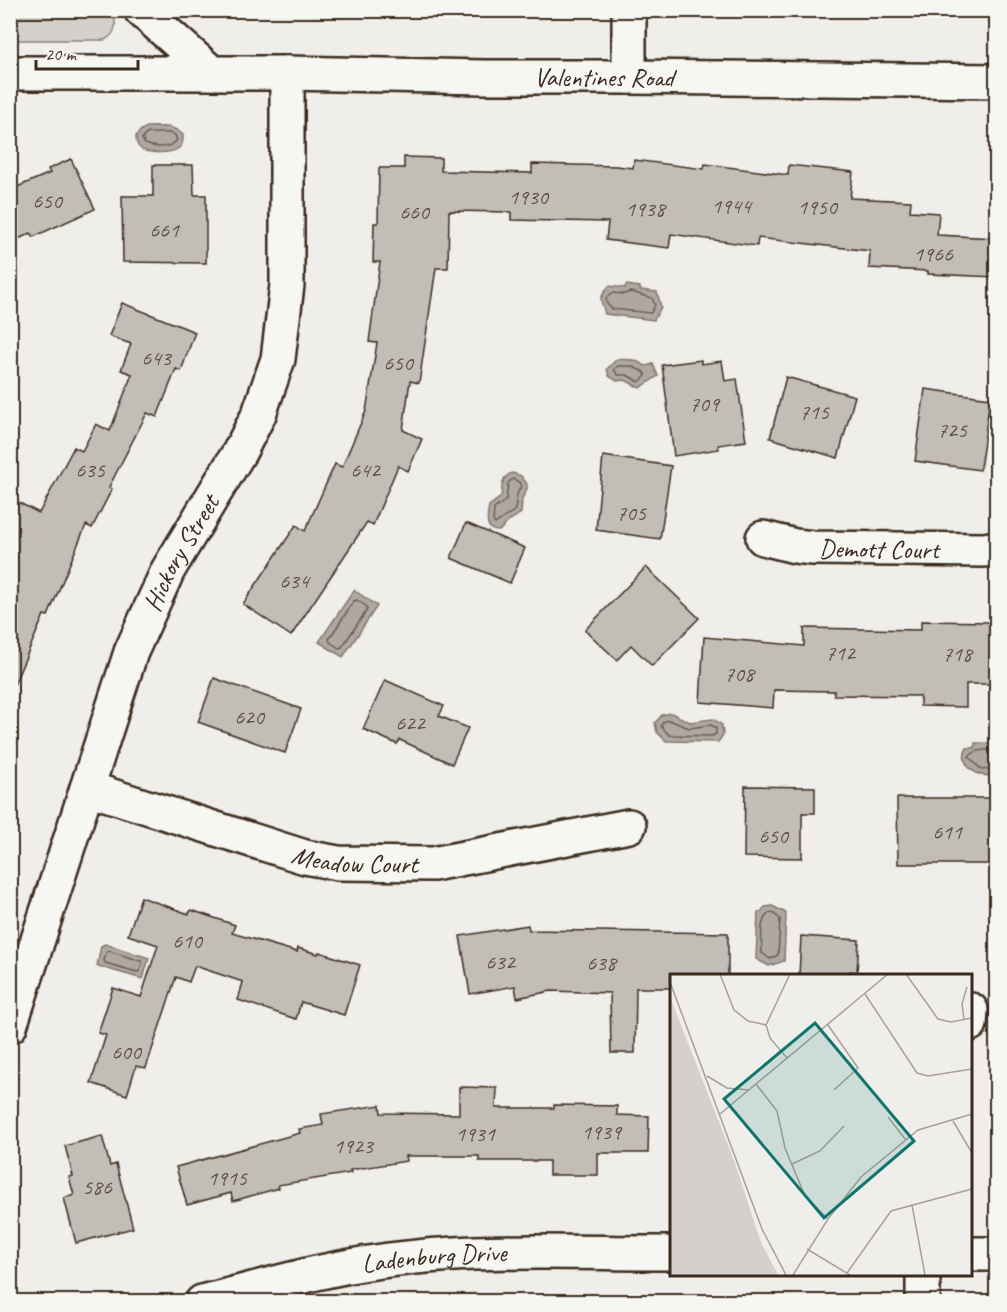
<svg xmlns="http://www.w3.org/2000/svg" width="1007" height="1312" font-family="Caveat,sans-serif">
<rect width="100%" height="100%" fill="#efeeea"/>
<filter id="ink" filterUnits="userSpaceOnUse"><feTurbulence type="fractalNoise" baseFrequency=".0167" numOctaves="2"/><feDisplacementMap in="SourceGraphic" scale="12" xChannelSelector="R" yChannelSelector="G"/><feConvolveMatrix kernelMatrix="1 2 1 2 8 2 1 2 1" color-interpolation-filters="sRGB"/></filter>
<g filter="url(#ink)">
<path fill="#d4d1cc" stroke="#887e75" stroke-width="1.5" d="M 10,11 L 105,11 L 115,20 C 116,30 113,36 104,40 L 11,40 Z"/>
<g fill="#afa8a1" stroke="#81766d" stroke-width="1.5">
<path d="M 147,127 C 161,127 173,124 183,135 C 183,140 183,145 179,148 C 171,154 148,154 141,149 C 136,145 136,141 136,136 L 141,130 Z"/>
<path d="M 626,285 L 640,287 L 640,290 L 657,292 L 661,307 L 654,320 L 605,314 C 601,297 597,302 609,286 L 625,288 Z"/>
<path d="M 617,359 L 634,360 L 646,366 L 653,364 L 658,376 L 640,388 L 625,380 L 617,381 L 609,376 L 607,369 Z"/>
<path d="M 512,473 L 521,476 L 527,484 L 527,489 L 522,499 L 521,513 L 509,521 L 499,531 C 484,531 487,517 489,506 L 501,497 C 503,485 500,478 512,473 Z"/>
<path d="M 354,590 L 377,606 L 343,657 L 319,642 Z"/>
<path d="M 671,713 L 690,722 L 713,719 L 722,725 L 723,735 L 718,742 L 666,741 L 657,732 L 655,723 L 662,715 Z"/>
<path d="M 975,743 L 996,744 L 995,774 C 979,781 957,764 967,748 L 975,748 Z"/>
<path d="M 772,906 L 786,913 L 784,961 L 769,966 L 756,959 L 758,912 L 761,912 L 765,907 Z"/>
<path d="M 105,944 L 149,958 L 143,979 L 97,966 L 101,946 Z"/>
</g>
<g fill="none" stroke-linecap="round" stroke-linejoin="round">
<g stroke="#695c52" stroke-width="1.5">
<path d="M 149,133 L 169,133 L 175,135 L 177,140 C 170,149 154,148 145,144 L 142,139 L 145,135 Z"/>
<path d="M 631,292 L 652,298 L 655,305 L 651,313 L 612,309 L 607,304 L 606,298 L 612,293 L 624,294 Z"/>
<path d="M 618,366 L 631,366 L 644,372 L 646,376 L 639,382 L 627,375 L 618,375 L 614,370 Z"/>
<path d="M 513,479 L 519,482 L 521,486 L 517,494 L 515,510 L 495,524 L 493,521 L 494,509 L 506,500 L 508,483 Z"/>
<path d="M 357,600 L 366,606 L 367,610 L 342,647 L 339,648 L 330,642 L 329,639 L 354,601 Z"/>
<path d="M 669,720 L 689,728 L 711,725 L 716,728 L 716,734 L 712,736 L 669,735 L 661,726 L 663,722 Z"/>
<path d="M 996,749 C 987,750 975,749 969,757 L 982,770 L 996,769"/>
<path d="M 772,912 L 780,919 L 778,955 L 770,959 L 762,953 C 762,941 758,916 772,912 Z"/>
<path d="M 109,951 L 141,961 L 142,963 L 140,971 L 137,972 L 105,963 L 104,960 L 106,953 Z"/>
</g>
</g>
<g fill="#c2bdb7" stroke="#3b2a1e" stroke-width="1.5">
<path d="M 404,157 L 441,158 L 441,171 L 532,173 L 532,164 L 616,166 L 633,168 L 634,160 L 704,169 L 705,164 L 788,175 L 789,165 L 853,172 L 850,198 L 911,201 L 910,211 L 939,213 L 937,235 L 996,238 L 996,277 L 928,274 L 928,271 L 869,268 L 870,251 L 758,238 L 757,246 L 671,234 L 669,248 L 606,240 L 608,222 L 511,220 L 511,212 L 449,211 L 448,268 L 436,268 L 419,383 L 410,381 L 403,430 L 422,439 L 408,471 L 398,466 L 373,525 L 367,522 L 291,636 L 243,604 L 296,525 L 305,531 L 335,464 L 342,467 L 366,411 L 377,343 L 369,342 L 380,262 L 373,262 L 374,223 L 378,223 L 379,168 L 404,168 Z"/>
<path d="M 71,159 L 95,209 L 33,237 L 31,233 L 10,243 L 10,190 L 50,173 L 48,169 Z"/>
<path d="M 153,165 L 193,165 L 194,195 L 206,195 L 206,263 L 123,262 L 122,196 L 153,196 Z"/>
<path d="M 122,303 L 195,332 L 181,371 L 176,369 L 157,417 L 147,413 L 109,487 L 112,489 L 92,528 L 86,525 L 48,616 L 44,615 L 10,694 L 10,498 L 39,513 L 74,447 L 82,451 L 96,424 L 110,431 L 132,374 L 121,370 L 131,344 L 109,336 Z"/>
<path d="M 701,360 L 701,364 L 722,361 L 725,381 L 737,379 L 746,441 L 718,445 L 719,449 L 674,456 L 662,365 Z"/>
<path d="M 786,377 L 855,396 L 838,458 L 770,438 Z"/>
<path d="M 925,389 L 990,398 L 980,470 L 915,461 Z"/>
<path d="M 603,456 L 671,466 L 660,539 L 596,530 Z"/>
<path d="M 466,523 L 525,548 L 510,583 L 451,558 Z"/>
<path d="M 646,567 L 699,618 L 652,666 L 631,645 L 617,660 L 585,630 Z"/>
<path d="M 921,621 L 993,622 L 993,684 L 966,684 L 966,707 L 920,706 L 920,696 L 834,695 L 834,691 L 774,690 L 773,708 L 700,702 L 704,637 L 804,646 L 804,628 L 921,630 Z"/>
<path d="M 214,678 L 301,709 L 285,753 L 198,722 Z"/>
<path d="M 385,680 L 444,706 L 439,716 L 468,728 L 452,764 L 400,740 L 397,744 L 363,729 Z"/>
<path d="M 745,786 L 815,787 L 815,813 L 802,813 L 802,858 L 744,857 Z"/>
<path d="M 897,798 L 996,798 L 996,864 L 898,864 Z"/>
<path d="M 141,897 L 189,914 L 191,910 L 235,925 L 232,933 L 297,952 L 298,948 L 318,954 L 319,952 L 360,965 L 344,1015 L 301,1002 L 296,1019 L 238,1000 L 243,982 L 195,966 L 189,982 L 176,977 L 146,1068 L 136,1066 L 127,1095 L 91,1083 L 106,1035 L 98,1033 L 113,988 L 141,997 L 158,945 L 128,935 Z"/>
<path d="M 528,925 L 529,930 L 728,933 L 728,976 L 671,976 L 671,988 L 636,988 L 635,1053 L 611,1053 L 610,993 L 551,991 L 517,998 L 515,986 L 470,994 L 460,936 Z"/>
<path d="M 801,936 L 859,940 L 857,972 L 850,971 L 850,976 L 799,976 Z"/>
<path d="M 459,1087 L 497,1088 L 496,1108 L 554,1108 L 554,1105 L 617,1106 L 617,1115 L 649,1116 L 648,1153 L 598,1153 L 598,1175 L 549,1175 L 549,1161 L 479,1161 L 479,1156 L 406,1156 L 407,1161 L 350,1170 L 351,1173 L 278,1185 L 279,1188 L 233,1201 L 231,1193 L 187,1205 L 176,1167 L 300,1133 L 299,1129 L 323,1125 L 321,1114 L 380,1105 L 381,1113 L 459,1114 Z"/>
<path d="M 102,1136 L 110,1166 L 116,1164 L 133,1228 L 76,1243 L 64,1198 L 74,1195 L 69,1177 L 73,1176 L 65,1146 Z"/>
</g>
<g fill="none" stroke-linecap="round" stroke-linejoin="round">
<g stroke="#3b2a1e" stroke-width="38">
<g id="minor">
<path d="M 141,10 L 212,73"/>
<path id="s1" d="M 10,73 L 287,73 L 484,77 L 629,77 L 996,81"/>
<path d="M 629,77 L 629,10"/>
<path id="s2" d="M 763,538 L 795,546 L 813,548 L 984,550 L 996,548"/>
<path id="s3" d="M 87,788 L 305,857 L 338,863 L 433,864 L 629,826"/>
<path d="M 970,1024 L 971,1010"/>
<path id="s4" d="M 10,1026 L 131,652 L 168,570 L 240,451 L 259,414 L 278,359 L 287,285 L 287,73"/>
<path d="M 970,1254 L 996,1254"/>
<path d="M 923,1274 L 923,1302"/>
<path id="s5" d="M 202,1302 C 260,1288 317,1270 375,1262 C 473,1247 573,1253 671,1253"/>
</g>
</g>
<use href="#minor" stroke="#f6f6f2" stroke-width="33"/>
</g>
</g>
<g text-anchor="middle" stroke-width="6" stroke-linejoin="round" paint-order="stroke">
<g font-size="22" fill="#5d4f44">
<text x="528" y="204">1930</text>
<text x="47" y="208">650</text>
<text x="731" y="213">1944</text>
<text x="817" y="214">1950</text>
<text x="645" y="216">1938</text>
<text x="414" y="219">660</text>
<text x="164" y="237">661</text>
<text x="933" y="261">1966</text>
<text x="156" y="365">643</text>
<text x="398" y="370">650</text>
<text x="704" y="411">709</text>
<text x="814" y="419">715</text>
<text x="952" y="437">725</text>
<text x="90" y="477">635</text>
<text x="365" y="477">642</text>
<text x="631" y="520">705</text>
<text x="294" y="588">634</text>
<text x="840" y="660">712</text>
<text x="957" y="661">718</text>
<text x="739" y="681">708</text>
<text x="249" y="724">620</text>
<text x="410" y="730">622</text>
<text x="947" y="839">611</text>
<text x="773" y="843">650</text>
<text x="187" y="948">610</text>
<text x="500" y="969">632</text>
<text x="601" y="970">638</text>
<text x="126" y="1059">600</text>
<text x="601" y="1139">1939</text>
<text x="475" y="1141">1931</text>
<text x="353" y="1153">1923</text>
<text x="227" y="1185">1915</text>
<text x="97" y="1194">586</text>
</g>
<g font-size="26" fill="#3b2a1e" stroke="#f6f6f2">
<text dy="9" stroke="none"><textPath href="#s1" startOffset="594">Valentines Road</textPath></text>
<text dy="9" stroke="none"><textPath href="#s2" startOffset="117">Demott Court</textPath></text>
<text dy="9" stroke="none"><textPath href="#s4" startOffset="504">Hickory Street</textPath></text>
<text dy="9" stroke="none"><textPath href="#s3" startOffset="279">Meadow Court</textPath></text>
<text dy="9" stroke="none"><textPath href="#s5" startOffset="237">Ladenburg Drive</textPath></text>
</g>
</g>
<g transform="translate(670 974)">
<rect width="302" height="302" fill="#efeeea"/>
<path d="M 0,23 L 65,189 L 90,266 L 108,301 L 0,301 Z" fill="#d4d1cc"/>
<path fill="none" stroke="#a7a098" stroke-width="1.5" d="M 50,0 L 64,36 L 78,47 L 96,51M 236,0 L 268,45 L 281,48 L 302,44M 0,8 L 92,255 L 116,301M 195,20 L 247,99 L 258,102 L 302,95M 294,45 L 292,30 L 297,13M 158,51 L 188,94 L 164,116M 117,84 L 100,64 L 96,51 L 120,0M 37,102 L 57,114 L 79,116M 86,110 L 107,137 L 115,174 L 135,222 L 158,245M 50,140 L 218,0M 218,143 L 236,166M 283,147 L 302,179M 122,190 L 150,177 L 174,152M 242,231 L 255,301M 137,275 L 180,301M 177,299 L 221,237 L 302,215M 123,301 L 158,245 L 191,203 L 248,156 L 302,140"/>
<path fill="#0f766e" fill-opacity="0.15" stroke="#0f766e" stroke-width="3" d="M 145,49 L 244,167 L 154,244 L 54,125 Z"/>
<rect width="302" height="302" fill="none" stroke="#3b2a1e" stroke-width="3"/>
</g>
<rect width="1007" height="1312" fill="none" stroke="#f6f6f2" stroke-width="36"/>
<rect x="18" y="18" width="971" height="1276" fill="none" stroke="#3b2a1e" stroke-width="2" filter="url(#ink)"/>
<path d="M36 60v9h102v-9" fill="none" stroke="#3b2a1e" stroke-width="3"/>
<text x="45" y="60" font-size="18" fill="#3b2a1e" stroke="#f6f6f2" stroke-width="4.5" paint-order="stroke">20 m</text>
</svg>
